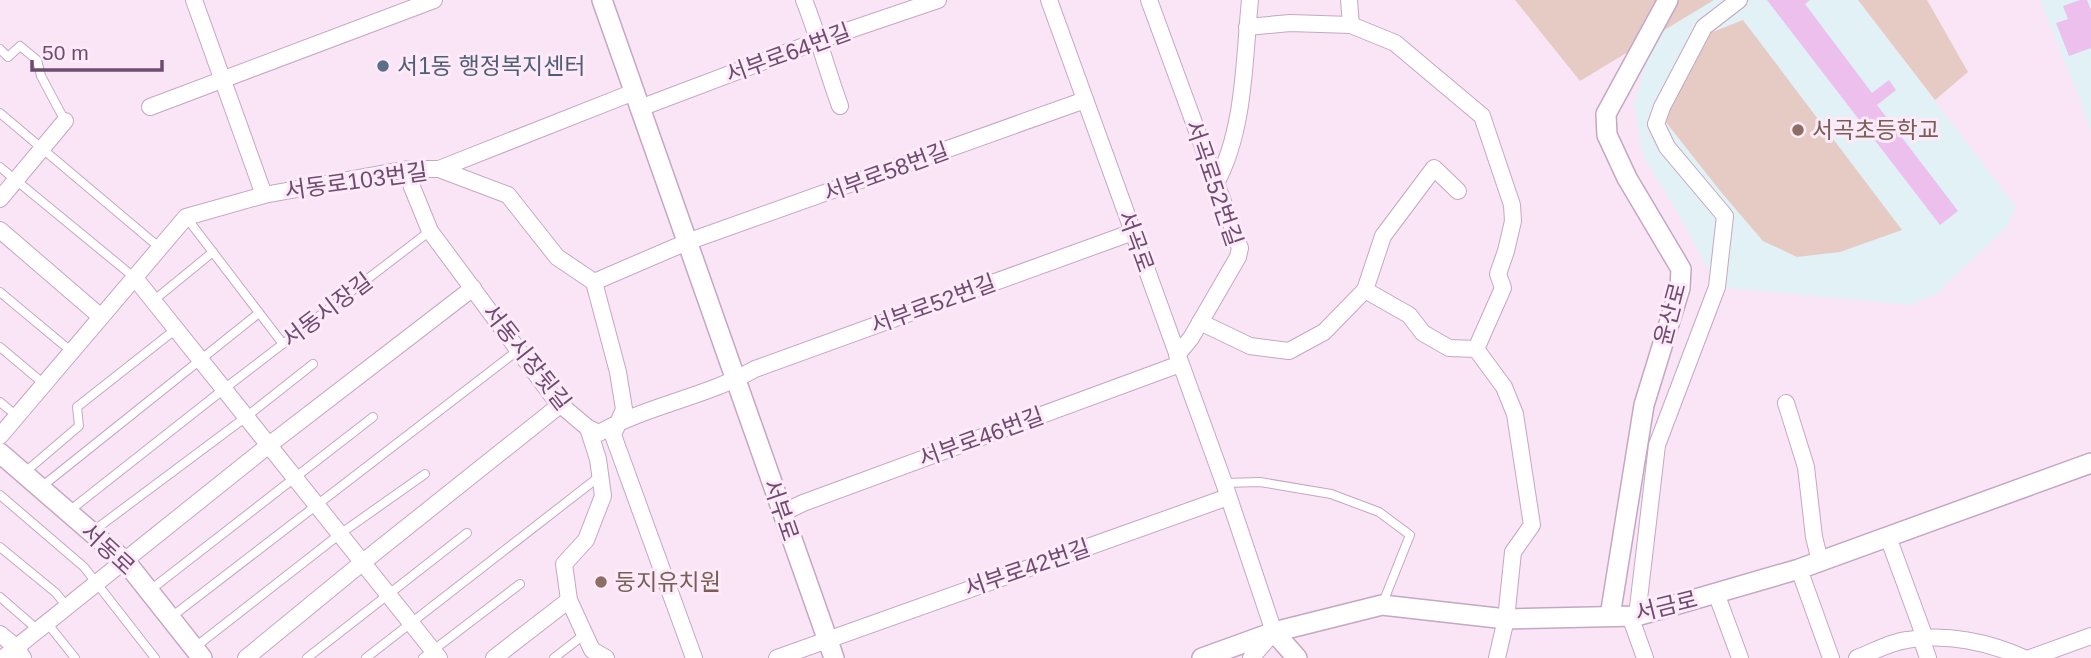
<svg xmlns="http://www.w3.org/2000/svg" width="2091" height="658" font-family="Helvetica,'Noto Sans KR',sans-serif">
<rect width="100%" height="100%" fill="#fae5f6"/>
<g fill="#e1f1f6">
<path d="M 1714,0 L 1858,0 L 2016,207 L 2007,227 L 1936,294 L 1910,305 L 1717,287 L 1681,218 L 1643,155 L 1634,105 L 1653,37 Z"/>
<path d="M 2040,0 L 2091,0 L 2091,132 L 2078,95 Z"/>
</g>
<g fill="#e6cbc5">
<path d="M 1515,0 L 1714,0 L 1580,81 Z"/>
<path d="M 1858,0 L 1927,0 L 1968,72 L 1935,100 Z"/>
<path d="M 1743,20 L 1902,230 L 1840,252 L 1797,257 L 1763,241 L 1721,192 L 1665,121 L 1681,82 L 1710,33 Z"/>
</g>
<g fill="#ecbfed">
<path d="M 1767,0 L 1810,0 L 1805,4 L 1872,93 L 1889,80 L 1896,90 L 1877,105 L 1958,211 L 1940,225 Z"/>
<path d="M 2080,0 L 2087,0 L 2091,10 L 2091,48 L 2069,56 L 2056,23 L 2068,19 L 2063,6 Z"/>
</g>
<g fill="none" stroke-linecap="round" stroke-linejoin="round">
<g stroke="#c5a7c3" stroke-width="10">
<g id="service">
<path d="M 0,49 L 8,57 L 20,46 L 37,60 L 41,76 L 65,121"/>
<path d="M 0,113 L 160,248"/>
<path d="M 0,167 L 135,278"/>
<path d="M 186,217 L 283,344"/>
<path d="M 0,292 L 72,352"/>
<path d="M 153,301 L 213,252"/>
<path d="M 0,347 L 44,384"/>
<path d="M 0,402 L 17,416"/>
<path d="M 24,473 L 79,426 L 77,407 L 176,329"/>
<path d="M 1225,483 L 1260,482 L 1331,494 L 1379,512 L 1410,535 L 1382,605"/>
<path d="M 40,488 L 259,313"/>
<path d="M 0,495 L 84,567 L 155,658"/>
<path d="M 68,512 L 224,389 L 430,231"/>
<path d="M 92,532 L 246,417 L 313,364"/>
<path d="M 0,547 L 56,593 L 68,608"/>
<path d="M 149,591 L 373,417"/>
<path d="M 0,597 L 38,630"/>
<path d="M 170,618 L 517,351"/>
<path d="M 48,624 L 75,658"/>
<path d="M 194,648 L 340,534 L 425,474"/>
<path d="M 307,658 L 467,533"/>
<path d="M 366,658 L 600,476"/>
<path d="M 423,658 L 520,584"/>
<path d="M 554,658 L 585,634"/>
</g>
</g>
<g stroke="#c5a7c3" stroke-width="18">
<g id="minor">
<path d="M 194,0 L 264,195"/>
<path d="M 804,0 C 818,35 827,71 840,106"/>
<path d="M 1049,0 L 1224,483 L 1274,632 L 1251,658"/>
<path d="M 1149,0 L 1240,248 L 1238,257 L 1191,338 L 1177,355"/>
<path d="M 1349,0 L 1351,25"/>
<path d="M 1247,27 L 1290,23 L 1351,25 L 1395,43 L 1482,116 L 1512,205 L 1513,221 L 1506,251 L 1498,274 L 1503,288 L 1476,349"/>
<path d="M 150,107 L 434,0"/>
<path d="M 640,108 L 820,40 L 938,0"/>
<path d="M 408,169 L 412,187 L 430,231 L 556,401 L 588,428 L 598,459 L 603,496 L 586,540 L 564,564 L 569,600 L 592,650 L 606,658"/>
<path d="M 439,169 L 634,92"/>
<path d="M 1216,183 C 1245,130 1244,59 1250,0"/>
<path d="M 1458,191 L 1434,168 L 1383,236 L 1365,290 L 1409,315 L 1423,333 L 1449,348 L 1476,349 L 1504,387 L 1515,414 L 1532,525 L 1513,552 L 1506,619 L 1497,658"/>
<path d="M 0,199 L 65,121"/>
<path d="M 0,230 L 101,317"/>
<path d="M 135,278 L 439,658"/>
<path d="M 594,282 L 687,242 L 1085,100"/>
<path d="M 1200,322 L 1250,346 L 1289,351 L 1324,332 L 1365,290"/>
<path d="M 1786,403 L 1806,467 L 1814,537 L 1820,561"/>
<path d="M 588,428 L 599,433 C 648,405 706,397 755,369 L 1133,232"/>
<path d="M 0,436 L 186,217 L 264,195 L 408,169 L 439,169 L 508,195 L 557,257 L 594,282 L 618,372 L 624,409 L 613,435 L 694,658"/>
<path d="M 782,513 L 803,503 L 1180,364"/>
<path d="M 1888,537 L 1925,638"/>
<path d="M 1799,569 L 1831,658"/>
<path d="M 1716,593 L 1740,658"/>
<path d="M 1630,616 L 1645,658"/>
<path d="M 1637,616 L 1657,445 L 1717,287 L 1725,216 L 1667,147 L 1656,124 L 1662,107 L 1704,27 L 1739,0"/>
<path d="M 0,634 L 17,648 L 23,658"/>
<path d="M 1921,638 L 1928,658"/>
<path d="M 3,658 L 269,445 L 473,288"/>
<path d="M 246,658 L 363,562 L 560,405"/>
<path d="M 494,658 L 569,600"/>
<path d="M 777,658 L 1228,497"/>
<path d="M 1857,658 C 1873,652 1890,642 1907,640 C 1946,633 1989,642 2024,658"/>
<path d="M 2030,658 L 2091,636"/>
</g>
</g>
<g stroke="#c5a7c3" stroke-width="22">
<g id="tertiary">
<path d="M 602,0 L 834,658"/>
<path d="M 0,453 L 126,562 L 202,658"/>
<path d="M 1610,616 L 1644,405 L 1680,288 L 1681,269 L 1627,178 L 1607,135 L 1606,114 L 1668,0"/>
<path d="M 1274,632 L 1297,658"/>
<path d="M 1202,658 L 1274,632 L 1382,605 L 1506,619 L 1637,616 L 1799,569 L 2091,463"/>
</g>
</g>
<use href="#service" stroke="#fff" stroke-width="8"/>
<use href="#minor" stroke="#fff" stroke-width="16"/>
<use href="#tertiary" stroke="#fff" stroke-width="19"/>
</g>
<circle fill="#5c6f8a" stroke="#fdeaf9" stroke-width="2.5" cx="383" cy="66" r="7"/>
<g fill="#8d6e63" stroke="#fdeaf9" stroke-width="2.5">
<circle cx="1798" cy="130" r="7"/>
<circle cx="601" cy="582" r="7"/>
</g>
<g text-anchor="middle" stroke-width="6" stroke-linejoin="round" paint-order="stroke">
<g font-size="23" fill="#6e4c70" stroke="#fdeaf9">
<text transform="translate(788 53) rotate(-20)" y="8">서부로64번길</text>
<text transform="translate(886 172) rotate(-20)" y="8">서부로58번길</text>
<text transform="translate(356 181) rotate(-8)" y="8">서동로103번길</text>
<text transform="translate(1214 183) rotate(71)" y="8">서곡로52번길</text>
<text transform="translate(1136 241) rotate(70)" y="8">서곡로</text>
<text transform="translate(933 304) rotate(-20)" y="8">서부로52번길</text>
<text transform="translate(327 310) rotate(-37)" y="8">서동시장길</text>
<text transform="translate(1670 314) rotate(-75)" y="8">윤산로</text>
<text transform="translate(527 357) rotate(52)" y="8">서동시장뒷길</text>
<text transform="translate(981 437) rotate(-20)" y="8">서부로46번길</text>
<text transform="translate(781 510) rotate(71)" y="8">서부로</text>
<text transform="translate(108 549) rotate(43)" y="8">서동로</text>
<text transform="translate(1027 568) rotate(-19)" y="8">서부로42번길</text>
<text transform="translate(1666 606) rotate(-14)" y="8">서금로</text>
</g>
<g font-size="23" fill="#4e5e75" stroke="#fdeaf9" text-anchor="start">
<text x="397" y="74">서1동 행정복지센터</text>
</g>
<g font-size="23" fill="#785e54" stroke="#fdeaf9" text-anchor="start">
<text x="1812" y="138">서곡초등학교</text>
<text x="615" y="590">둥지유치원</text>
</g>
</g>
<path d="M32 60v10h130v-10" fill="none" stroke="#6e4c70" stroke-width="3.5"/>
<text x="42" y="60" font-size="21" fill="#6e4c70" stroke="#fdeaf9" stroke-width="5" paint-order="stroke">50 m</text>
</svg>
